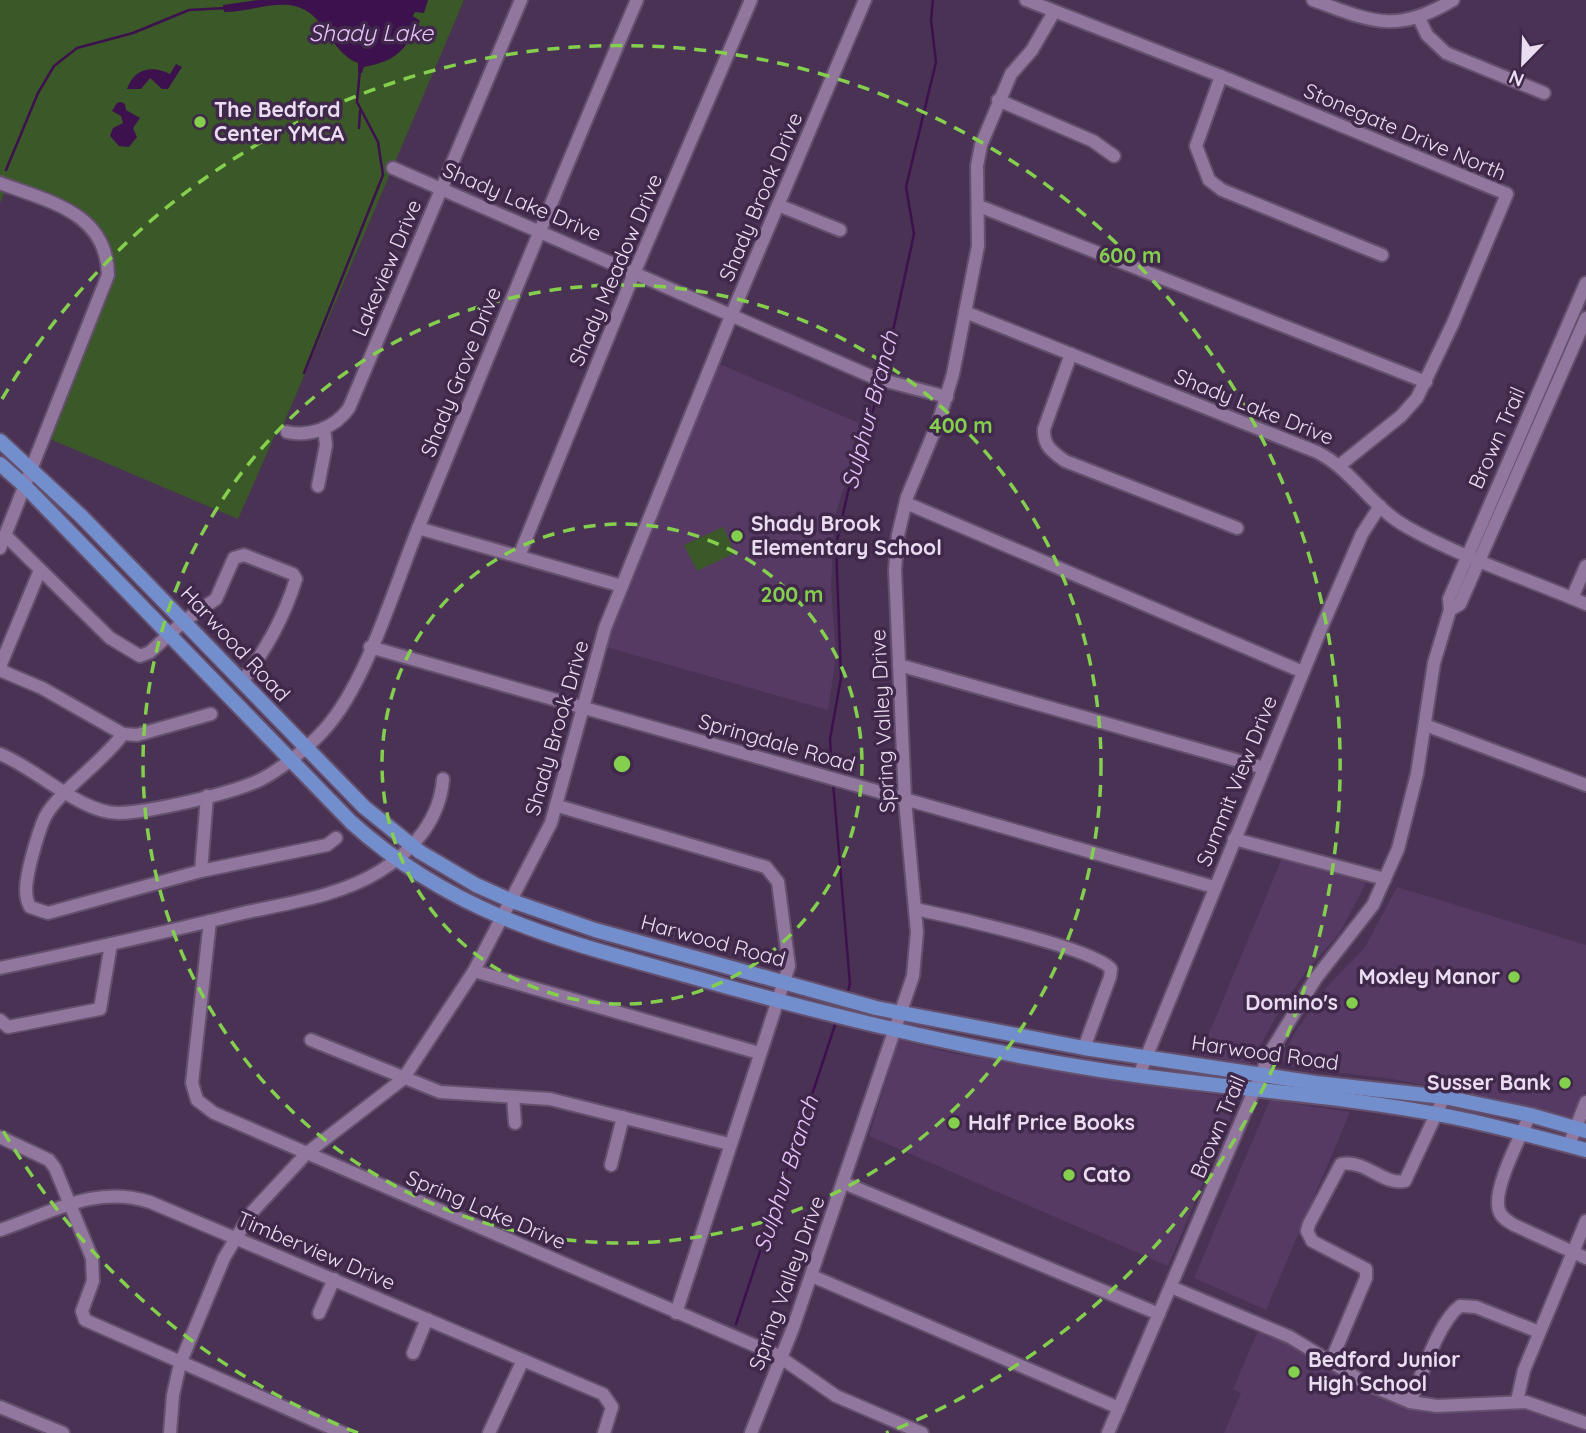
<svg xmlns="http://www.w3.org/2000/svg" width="1586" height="1433" font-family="Quicksand,sans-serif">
<rect width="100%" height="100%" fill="#4a3255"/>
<g fill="#563a63">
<path d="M 712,361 L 864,425 L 834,519 L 831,588 L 836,657 L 828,710 L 599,645 Z"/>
<path d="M 1283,856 L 1366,883 L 1339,934 L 1306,971 L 1281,1008 L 1250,1064 L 1200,1055 Z"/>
<path d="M 1397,887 L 1586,945 L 1586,1091 L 1575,1119 L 1488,1097 L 1392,1079 L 1286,1066 L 1281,1058 L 1296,1031 L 1327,987 L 1365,947 Z"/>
<path d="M 899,1040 L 955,1054 L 1238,1099 L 1168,1266 L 869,1136 Z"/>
<path d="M 1270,1100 L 1350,1112 L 1266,1310 L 1194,1278 Z"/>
<path d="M 1261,1324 L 1410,1402 L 1517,1401 L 1586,1423 L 1586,1433 L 1224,1433 L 1241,1393 L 1233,1389 Z"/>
</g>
<g fill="#3b5828">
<path d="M 0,0 L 464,0 L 281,430 L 275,435 L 238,519 L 43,436 L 108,275 L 90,225 L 7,186 L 0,203 Z"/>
<path d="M 723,527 L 735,553 L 697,571 L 684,545 Z"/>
</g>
<g fill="#3c114d">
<path d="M 258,0 L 428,0 L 424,13 L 415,12 L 413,16 L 420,21 C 405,51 396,61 364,67 L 362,73 L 358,72 L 358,63 C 327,51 326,9 289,5 C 268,3 246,12 224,12 L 223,5 Z"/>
<path d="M 176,64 L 182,67 L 168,89 L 162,89 L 150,78 L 141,89 L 127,89 C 134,68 152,65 170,74 Z"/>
<path d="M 121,102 L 125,104 L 126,110 L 140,118 L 133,128 L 137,137 L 129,147 L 119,146 L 110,136 L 113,128 L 123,123 L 121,116 L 112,111 L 117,103 Z"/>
</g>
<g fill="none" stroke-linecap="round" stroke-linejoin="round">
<g stroke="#3c114d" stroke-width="2.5">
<path d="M 359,128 L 360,111"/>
<path d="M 6,170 L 38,93 L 54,66 L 77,48 L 133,33 L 189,10 L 226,8"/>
<path d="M 304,373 L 383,175 L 378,142 L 357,102 L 360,69"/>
<path d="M 883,377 L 914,234 L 906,187 L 936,62 L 931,20 L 933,0"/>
<path d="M 832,775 L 830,739 L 841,678 L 836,545 L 848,492 L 881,384"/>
<path d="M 833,782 L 850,984 L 848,991"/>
<path d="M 736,1324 L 835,1025"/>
</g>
<g stroke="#64506d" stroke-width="16">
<g id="minor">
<path d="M 1026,0 L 1221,76 L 1507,194 L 1453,323 L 1417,398 L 1401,416 L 1340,465"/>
<path d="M 1313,0 C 1373,22 1395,34 1453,0"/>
<path d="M 1419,18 L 1427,35 L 1446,53 L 1544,93"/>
<path d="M 1221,76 L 1196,146 L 1209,180 L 1222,190 L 1382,255"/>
<path d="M 998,100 L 1093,141 L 1114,156"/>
<path d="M 393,168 L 875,378 L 947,397"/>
<path d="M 0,183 C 49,202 107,212 108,275 L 0,548"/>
<path d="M 778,205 L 840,230"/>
<path d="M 979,206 L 1426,382"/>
<path d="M 965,312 L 1317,452 C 1353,470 1372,508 1407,527 C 1460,557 1530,580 1586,604"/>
<path d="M 1071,354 L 1044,429 C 1043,445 1052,452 1065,461 L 1237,528"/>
<path d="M 287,432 C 310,437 335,428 349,408 L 521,0"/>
<path d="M 318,486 L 326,445 L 324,428"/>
<path d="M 906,503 L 1303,672"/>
<path d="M 418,528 L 622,586"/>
<path d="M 5,535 L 110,638 L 140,656 L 150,652 L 184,621 L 216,599 L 234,558 L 244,555 L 293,574 L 296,579 C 284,618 266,649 242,682"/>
<path d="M 519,556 L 635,271 L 751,0"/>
<path d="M 40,570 L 1,664 L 2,671 L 42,688 L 123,734"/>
<path d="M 1572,598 L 1586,566"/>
<path d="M 1450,610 L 1460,604 L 1586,318"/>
<path d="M 370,647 L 1214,887"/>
<path d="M 899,665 L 1264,768"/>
<path d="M 211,714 L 137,735 L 123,734 C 103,762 58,792 45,817 C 38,832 34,849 30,864 C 27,878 23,894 30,907 L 48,913 L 201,871 L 327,845 L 336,838"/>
<path d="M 1425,725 L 1586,785"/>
<path d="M 0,754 C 36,768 80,813 119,813 C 151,812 230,794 260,780 C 280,770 309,747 324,730 C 366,685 395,585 419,526 C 491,350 562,174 637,0"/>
<path d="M 558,806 L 766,867 L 778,882 L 789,966 L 676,1313"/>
<path d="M 1234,839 L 1385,879"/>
<path d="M 201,871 L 207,796"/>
<path d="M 915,909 C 949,916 1094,948 1111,969 L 1110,977 L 1084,1048"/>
<path d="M 210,921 L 192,1083 L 197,1100 L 214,1113 L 777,1355 L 836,1396 L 922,1433"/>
<path d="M 0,968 C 81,951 162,933 243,913 C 288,903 340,896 380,871 C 413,851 440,819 443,779"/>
<path d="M 474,971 L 759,1053"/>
<path d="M 0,1020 L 8,1027 L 100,1009 L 111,944"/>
<path d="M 311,1040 L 440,1092 L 550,1099 L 729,1144"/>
<path d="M 1139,1075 L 1320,631 L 1362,534 L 1380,506"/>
<path d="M 513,1097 L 515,1123"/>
<path d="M 1530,1115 C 1521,1135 1492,1190 1499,1210 C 1501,1218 1508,1221 1514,1225 L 1586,1258"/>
<path d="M 0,1137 L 49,1160 L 55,1168 L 92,1258 L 93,1281 L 82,1311 L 85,1320 L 343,1433"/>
<path d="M 1569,1145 L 1586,1102"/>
<path d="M 611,1165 L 623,1117"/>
<path d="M 844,1183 L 1159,1314"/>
<path d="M 0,1230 C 51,1213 95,1184 150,1202 L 603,1394 L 612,1407 L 604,1433"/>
<path d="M 812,1276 L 1119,1408"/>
<path d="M 1171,1287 L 1290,1337 L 1367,1384 L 1410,1402 L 1437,1406 L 1526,1402 L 1586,1423"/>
<path d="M 319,1313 L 334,1279"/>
<path d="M 413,1353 L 427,1319"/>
<path d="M 1331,1361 L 1366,1278 L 1366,1269 L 1312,1241 L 1307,1231 L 1309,1224 L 1341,1164 C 1365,1159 1384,1186 1405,1181 L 1444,1097"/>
<path d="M 1517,1401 L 1524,1370 L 1586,1221"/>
<path d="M 1410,1402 C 1422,1376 1438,1322 1460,1306 L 1476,1307 L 1539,1332"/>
<path d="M 0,1407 L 63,1433"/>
<path d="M 170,1433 L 173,1395 L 180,1364 L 224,1258 L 239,1233 L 253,1211 L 307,1153 L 403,1079 L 474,971 L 551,823 L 605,628 L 731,316 L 865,0"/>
<path d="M 489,1433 L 523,1360"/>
<path d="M 751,1433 L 793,1328 L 913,976 L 917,932 L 905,800 L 895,570 L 898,535 L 907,497 L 939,420 L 953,374 L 978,246 L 977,166 L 981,145 L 1011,74 L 1032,50 L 1054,12"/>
<path d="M 1108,1433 L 1271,1051 L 1316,978 L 1373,905 L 1398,849 L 1417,774 L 1434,663 L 1450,610 L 1449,599 L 1586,283"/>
</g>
</g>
<g stroke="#64506d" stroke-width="18">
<g id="major">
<path d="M 0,441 L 81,516 L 364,807 L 420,852 L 476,885 L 512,901 L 595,930 L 876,1008 L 1084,1048 L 1316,1083 L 1444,1097 L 1530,1115 L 1586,1131"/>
<path d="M 0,464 L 26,487 L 351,822 C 454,915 559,940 689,976 C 825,1015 961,1048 1100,1070 C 1215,1088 1333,1094 1447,1116 C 1494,1125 1540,1138 1586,1150"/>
</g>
</g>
<use href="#minor" stroke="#91769e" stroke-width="12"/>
<use href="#major" stroke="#738ecc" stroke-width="14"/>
</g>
<g fill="none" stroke="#84cf4d" stroke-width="3.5" stroke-dasharray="12 9">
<circle cx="622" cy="764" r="240"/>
<circle cx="622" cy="764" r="479"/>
<path d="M358 1433A719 719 0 0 1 2 1129M2 399A719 719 0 1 1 886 1433"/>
</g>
<g fill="#84cf4d" stroke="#3f284a" stroke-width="2.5">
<circle cx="200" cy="122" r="7"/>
<circle cx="737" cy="536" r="7"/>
<circle cx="1514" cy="977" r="7"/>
<circle cx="1352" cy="1003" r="7"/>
<circle cx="1565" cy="1083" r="7"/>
<circle cx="954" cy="1123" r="7"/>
<circle cx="1069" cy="1175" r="7"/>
<circle cx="1294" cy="1372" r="7"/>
</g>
<g text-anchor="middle" stroke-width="7" stroke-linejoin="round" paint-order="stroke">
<g font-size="21" font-weight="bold" fill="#eadcf1" stroke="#3f284a" text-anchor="start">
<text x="214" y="117">The Bedford<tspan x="214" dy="24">Center YMCA</tspan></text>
<text x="751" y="531">Shady Brook<tspan x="751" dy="24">Elementary School</tspan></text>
<text x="1500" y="984" text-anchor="end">Moxley Manor</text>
<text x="1338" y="1010" text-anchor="end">Domino's</text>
<text x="1551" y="1090" text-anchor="end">Susser Bank</text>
<text x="968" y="1130">Half Price Books</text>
<text x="1083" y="1182">Cato</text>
<text x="1308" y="1367">Bedford Junior<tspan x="1308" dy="24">High School</tspan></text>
</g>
<g font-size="21" fill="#eadcf1" stroke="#3f284a">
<text transform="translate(1405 132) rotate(23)" y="7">Stonegate Drive North</text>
<text transform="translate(761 197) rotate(-67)" y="7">Shady Brook Drive</text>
<text transform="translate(522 202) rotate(23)" y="7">Shady Lake Drive</text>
<text transform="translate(387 268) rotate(-67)" y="7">Lakeview Drive</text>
<text transform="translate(616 270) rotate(-67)" y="7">Shady Meadow Drive</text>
<text transform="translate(461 372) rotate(-68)" y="7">Shady Grove Drive</text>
<text transform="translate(1254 407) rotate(22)" y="7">Shady Lake Drive</text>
<text transform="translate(1497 438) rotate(-66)" y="7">Brown Trail</text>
<text transform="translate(235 644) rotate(47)" y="7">Harwood Road</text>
<text transform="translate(883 721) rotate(-93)" y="7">Spring Valley Drive</text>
<text transform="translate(557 728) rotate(-74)" y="7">Shady Brook Drive</text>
<text transform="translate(777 743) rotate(16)" y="7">Springdale Road</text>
<text transform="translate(1237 781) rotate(-68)" y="7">Summit View Drive</text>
<text transform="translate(713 941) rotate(15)" y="7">Harwood Road</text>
<text transform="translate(1265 1053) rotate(8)" y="7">Harwood Road</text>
<text transform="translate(1218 1127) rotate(-67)" y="7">Brown Trail</text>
<text transform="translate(486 1210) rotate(23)" y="7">Spring Lake Drive</text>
<text transform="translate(316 1251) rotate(23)" y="7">Timberview Drive</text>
<text transform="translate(787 1283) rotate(-70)" y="7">Spring Valley Drive</text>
</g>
<g font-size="23" font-style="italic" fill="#e7c3fa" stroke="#3f284a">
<text x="371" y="41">Shady Lake</text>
<text transform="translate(870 410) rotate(-75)" y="8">Sulphur Branch</text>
<text transform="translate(786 1174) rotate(-72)" y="8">Sulphur Branch</text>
</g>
</g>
<circle cx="622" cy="764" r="10" fill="#84cf4d" stroke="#3f284a" stroke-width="3.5"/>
<g font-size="21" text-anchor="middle" font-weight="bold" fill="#84cf4d" stroke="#3f284a" stroke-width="7" stroke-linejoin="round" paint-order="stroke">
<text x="1130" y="263">600 m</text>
<text x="961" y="433">400 m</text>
<text x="792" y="602">200 m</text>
</g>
<g transform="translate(1523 63) rotate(203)" stroke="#3f284a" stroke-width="5" paint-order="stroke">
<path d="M0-5L12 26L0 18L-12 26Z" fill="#eadcf1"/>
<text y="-10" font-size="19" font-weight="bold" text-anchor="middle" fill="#eadcf1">N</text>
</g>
</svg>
